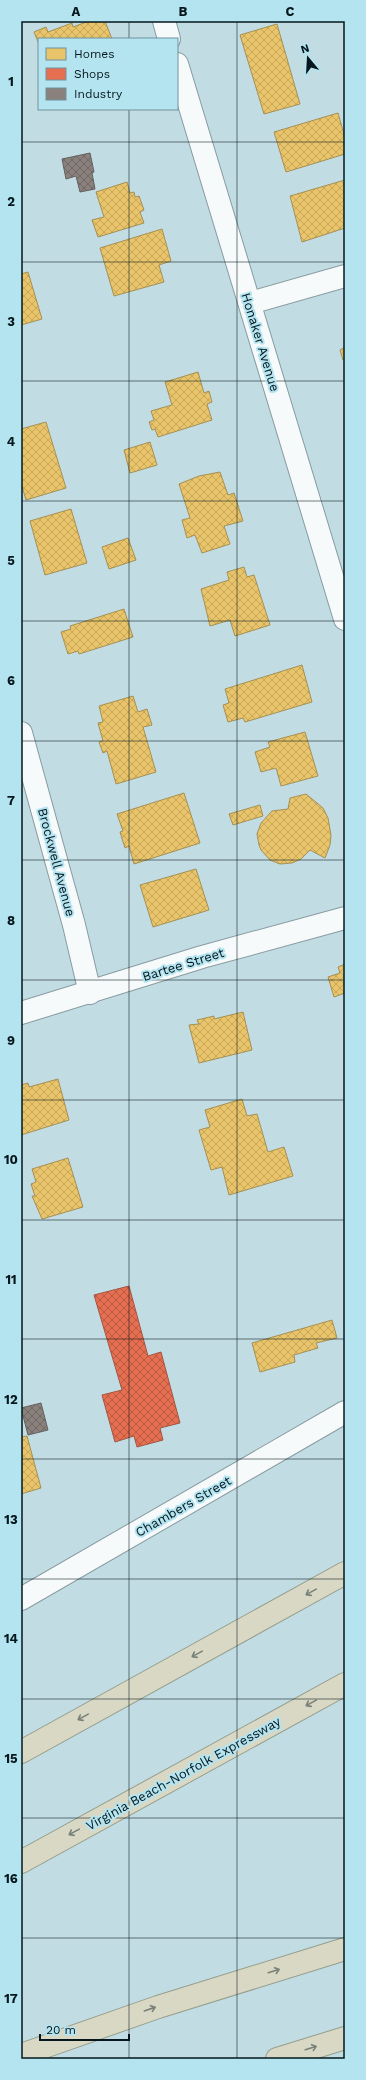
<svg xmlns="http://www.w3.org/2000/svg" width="366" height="2080" font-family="'Work Sans',sans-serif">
<defs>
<pattern id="homes-cross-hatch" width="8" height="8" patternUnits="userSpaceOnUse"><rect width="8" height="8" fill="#e9c46a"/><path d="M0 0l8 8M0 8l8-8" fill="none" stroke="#c6a85b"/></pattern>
<pattern id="shops-cross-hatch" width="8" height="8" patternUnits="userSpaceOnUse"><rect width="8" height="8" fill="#e76f51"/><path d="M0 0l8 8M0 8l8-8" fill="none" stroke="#b95a42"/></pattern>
<pattern id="industry-cross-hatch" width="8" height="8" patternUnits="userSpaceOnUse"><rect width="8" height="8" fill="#8a817c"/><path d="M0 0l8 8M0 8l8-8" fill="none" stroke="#6f6965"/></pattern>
</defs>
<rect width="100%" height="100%" fill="#c2dce3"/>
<g fill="url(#homes-cross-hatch)" stroke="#a59053">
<path d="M 89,21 L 105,21 L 112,39 L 39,39 L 39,44 L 34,32 L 46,27 L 48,32 L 72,23 L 73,27 Z"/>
<path d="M 277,24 L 300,104 L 264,114 L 240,35 Z"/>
<path d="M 338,113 L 345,138 L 345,154 L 286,172 L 274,132 Z"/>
<path d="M 345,180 L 345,228 L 302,242 L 290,196 Z"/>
<path d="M 127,182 L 130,193 L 134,192 L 135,197 L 139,196 L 144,210 L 140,212 L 144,223 L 98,237 L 92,220 L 104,217 L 96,192 Z"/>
<path d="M 162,229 L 171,261 L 159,265 L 164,282 L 114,296 L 100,248 Z"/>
<path d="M 28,272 L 42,319 L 21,325 L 21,274 Z"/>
<path d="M 345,347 L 345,359 L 343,360 L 340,350 Z"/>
<path d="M 198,372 L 204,393 L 209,391 L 212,402 L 207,404 L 212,420 L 158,437 L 155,429 L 152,430 L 149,422 L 154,420 L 151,411 L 172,405 L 165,382 Z"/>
<path d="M 46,422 L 66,488 L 26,500 L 21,483 L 21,429 Z"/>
<path d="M 150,442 L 157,465 L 130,473 L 124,450 Z"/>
<path d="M 220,472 L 228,495 L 234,493 L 243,521 L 224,526 L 230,544 L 202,553 L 195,535 L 187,538 L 182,520 L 190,518 L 179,484 L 199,476 Z"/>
<path d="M 71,509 L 87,563 L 45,575 L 30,521 Z"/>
<path d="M 128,538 L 136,560 L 109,569 L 102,547 Z"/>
<path d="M 244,567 L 247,577 L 254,575 L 270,625 L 235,636 L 230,620 L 210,626 L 201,589 L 229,580 L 227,572 Z"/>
<path d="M 124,609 L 133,637 L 79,654 L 78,651 L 68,654 L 61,632 L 71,629 L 70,626 Z"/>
<path d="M 302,665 L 312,702 L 245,722 L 243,718 L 228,722 L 223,705 L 229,703 L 225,689 Z"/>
<path d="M 133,696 L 138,712 L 147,709 L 152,725 L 143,727 L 156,772 L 116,784 L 107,751 L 103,753 L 99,742 L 103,741 L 98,723 L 103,722 L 99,706 Z"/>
<path d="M 305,732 L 318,776 L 281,786 L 276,768 L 261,772 L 255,752 L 270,747 L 268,742 Z"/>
<path d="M 184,793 L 200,843 L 134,864 L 129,846 L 125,848 L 120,832 L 123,831 L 117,814 Z"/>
<path d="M 306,794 L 323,808 L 328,818 L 331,835 L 330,845 L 325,858 L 310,850 L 301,859 L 292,863 L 280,864 L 270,860 L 261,850 L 259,845 L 257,834 L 261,823 L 272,811 L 288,809 L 290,798 Z"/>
<path d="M 260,805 L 263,816 L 233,825 L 229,814 Z"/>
<path d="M 196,869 L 209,910 L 153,927 L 140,885 Z"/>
<path d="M 345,964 L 345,993 L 334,997 L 328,977 L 340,973 L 338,967 Z"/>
<path d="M 243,1012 L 252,1050 L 199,1063 L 189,1025 L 199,1024 L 197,1020 L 214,1016 L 214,1019 Z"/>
<path d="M 58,1079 L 69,1120 L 21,1135 L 21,1085 L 28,1083 L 29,1087 Z"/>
<path d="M 242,1099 L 247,1116 L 257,1114 L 268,1152 L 284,1147 L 293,1176 L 229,1195 L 222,1167 L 211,1170 L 199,1130 L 210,1127 L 205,1110 Z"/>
<path d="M 68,1158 L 83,1207 L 42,1219 L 32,1196 L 35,1196 L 31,1184 L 36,1182 L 32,1169 Z"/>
<path d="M 332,1320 L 337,1338 L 316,1343 L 318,1348 L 294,1355 L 295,1362 L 260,1372 L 252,1343 Z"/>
<path d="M 27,1436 L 41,1488 L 21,1494 L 21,1437 Z"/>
</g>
<path fill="url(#shops-cross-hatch)" stroke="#a35541" d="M 129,1286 L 148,1356 L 161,1352 L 180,1423 L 160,1428 L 163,1440 L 137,1447 L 134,1436 L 115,1442 L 102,1395 L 122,1390 L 94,1295 Z"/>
<g fill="url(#industry-cross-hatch)" stroke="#62615f">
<path d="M 90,153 L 94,172 L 92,173 L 95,189 L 80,192 L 76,176 L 66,179 L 62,159 Z"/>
<path d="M 41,1403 L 48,1430 L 28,1435 L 21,1408 Z"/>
</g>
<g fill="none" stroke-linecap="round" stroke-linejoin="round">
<g stroke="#889ca1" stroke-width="24">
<g id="minor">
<path d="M 164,21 L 169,39"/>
<path d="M 177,64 L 345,619"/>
<path d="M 250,303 L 345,276"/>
<path d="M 21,733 L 74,925 L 90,993"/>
<path d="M 21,1013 L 202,957 L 345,918"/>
<path d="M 21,1599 L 345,1412"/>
</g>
</g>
<g stroke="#959e8d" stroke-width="24">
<g id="motorway">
<path d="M 21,1752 L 345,1573"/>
<path d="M 21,1862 L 345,1684"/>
<path d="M 21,2055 L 158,2007 L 345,1949"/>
<path d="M 277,2059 L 345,2038"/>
</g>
</g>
<use href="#minor" stroke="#f6fafb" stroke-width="22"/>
<use href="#motorway" stroke="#d8d8c4" stroke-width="22"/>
</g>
<defs><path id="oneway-shaft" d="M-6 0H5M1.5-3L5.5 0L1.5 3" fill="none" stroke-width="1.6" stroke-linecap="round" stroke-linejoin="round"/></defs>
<g stroke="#798178">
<use href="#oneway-shaft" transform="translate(311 1592) rotate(151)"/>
<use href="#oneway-shaft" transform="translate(197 1654) rotate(151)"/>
<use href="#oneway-shaft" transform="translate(311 1703) rotate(151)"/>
<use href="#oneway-shaft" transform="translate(83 1717) rotate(151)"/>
<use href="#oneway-shaft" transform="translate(74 1832) rotate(151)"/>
<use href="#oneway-shaft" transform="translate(274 1971) rotate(-17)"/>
<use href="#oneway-shaft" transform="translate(150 2009) rotate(-19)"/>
<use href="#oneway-shaft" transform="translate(311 2048) rotate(-17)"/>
</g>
<path fill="none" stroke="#05171c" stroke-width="1" stroke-opacity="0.55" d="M 129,21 L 129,39M 237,21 L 237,2059M 129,109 L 129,2059M 21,142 L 345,142M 21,262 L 345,262M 21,381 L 345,381M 21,501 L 345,501M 21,621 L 345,621M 21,741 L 345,741M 21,860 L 345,860M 21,980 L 345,980M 21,1100 L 345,1100M 21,1220 L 345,1220M 21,1339 L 345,1339M 21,1459 L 345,1459M 21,1579 L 345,1579M 21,1699 L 345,1699M 21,1818 L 345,1818M 21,1938 L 345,1938"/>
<g text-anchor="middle" stroke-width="4" stroke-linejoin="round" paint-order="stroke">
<g font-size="13" fill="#05171c" stroke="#b5e4f1">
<text transform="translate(261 342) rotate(73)" y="5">Honaker Avenue</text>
<text transform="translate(57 862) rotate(75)" y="5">Brockwell Avenue</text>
<text transform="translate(183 964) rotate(-17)" y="5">Bartee Street</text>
<text transform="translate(183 1506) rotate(-30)" y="5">Chambers Street</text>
<text transform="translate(183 1773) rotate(-29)" y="5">Virginia Beach-Norfolk Expressway</text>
</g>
</g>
<rect width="366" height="2080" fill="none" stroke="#b5e4f1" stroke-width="44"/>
<rect x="38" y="38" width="140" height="72" fill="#b5e4f1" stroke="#6f929c"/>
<rect x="46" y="48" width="20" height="12" fill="#e9c46a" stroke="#6f929c"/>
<text x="74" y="58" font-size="12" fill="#05171c">Homes</text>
<rect x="46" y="68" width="20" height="12" fill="#e76f51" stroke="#6f929c"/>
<text x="74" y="78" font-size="12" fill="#05171c">Shops</text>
<rect x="46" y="88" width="20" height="12" fill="#8a817c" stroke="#6f929c"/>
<text x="74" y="98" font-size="12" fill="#05171c">Industry</text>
<g transform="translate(308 58) rotate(342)" stroke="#b5e4f1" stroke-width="3" paint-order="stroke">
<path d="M0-3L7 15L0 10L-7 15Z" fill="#05171c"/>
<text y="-6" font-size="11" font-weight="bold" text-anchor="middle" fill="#05171c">N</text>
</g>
<path d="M40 2034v6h89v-6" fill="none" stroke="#05171c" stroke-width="2"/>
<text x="46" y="2034" font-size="12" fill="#05171c" stroke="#b5e4f1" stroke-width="3" paint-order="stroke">20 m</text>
<rect x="22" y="22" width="322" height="2036" fill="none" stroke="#05171c" stroke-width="1.5"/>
<g font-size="13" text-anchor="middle" font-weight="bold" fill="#05171c">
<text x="76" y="16">A</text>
<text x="183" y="16">B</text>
<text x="290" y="16">C</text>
<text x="11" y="86">1</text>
<text x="11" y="206">2</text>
<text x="11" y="326">3</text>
<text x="11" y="446">4</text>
<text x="11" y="565">5</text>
<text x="11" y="685">6</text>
<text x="11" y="805">7</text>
<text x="11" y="925">8</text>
<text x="11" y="1045">9</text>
<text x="11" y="1164">10</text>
<text x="11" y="1284">11</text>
<text x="11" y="1404">12</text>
<text x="11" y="1524">13</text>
<text x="11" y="1643">14</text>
<text x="11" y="1763">15</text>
<text x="11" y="1883">16</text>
<text x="11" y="2003">17</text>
</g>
</svg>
